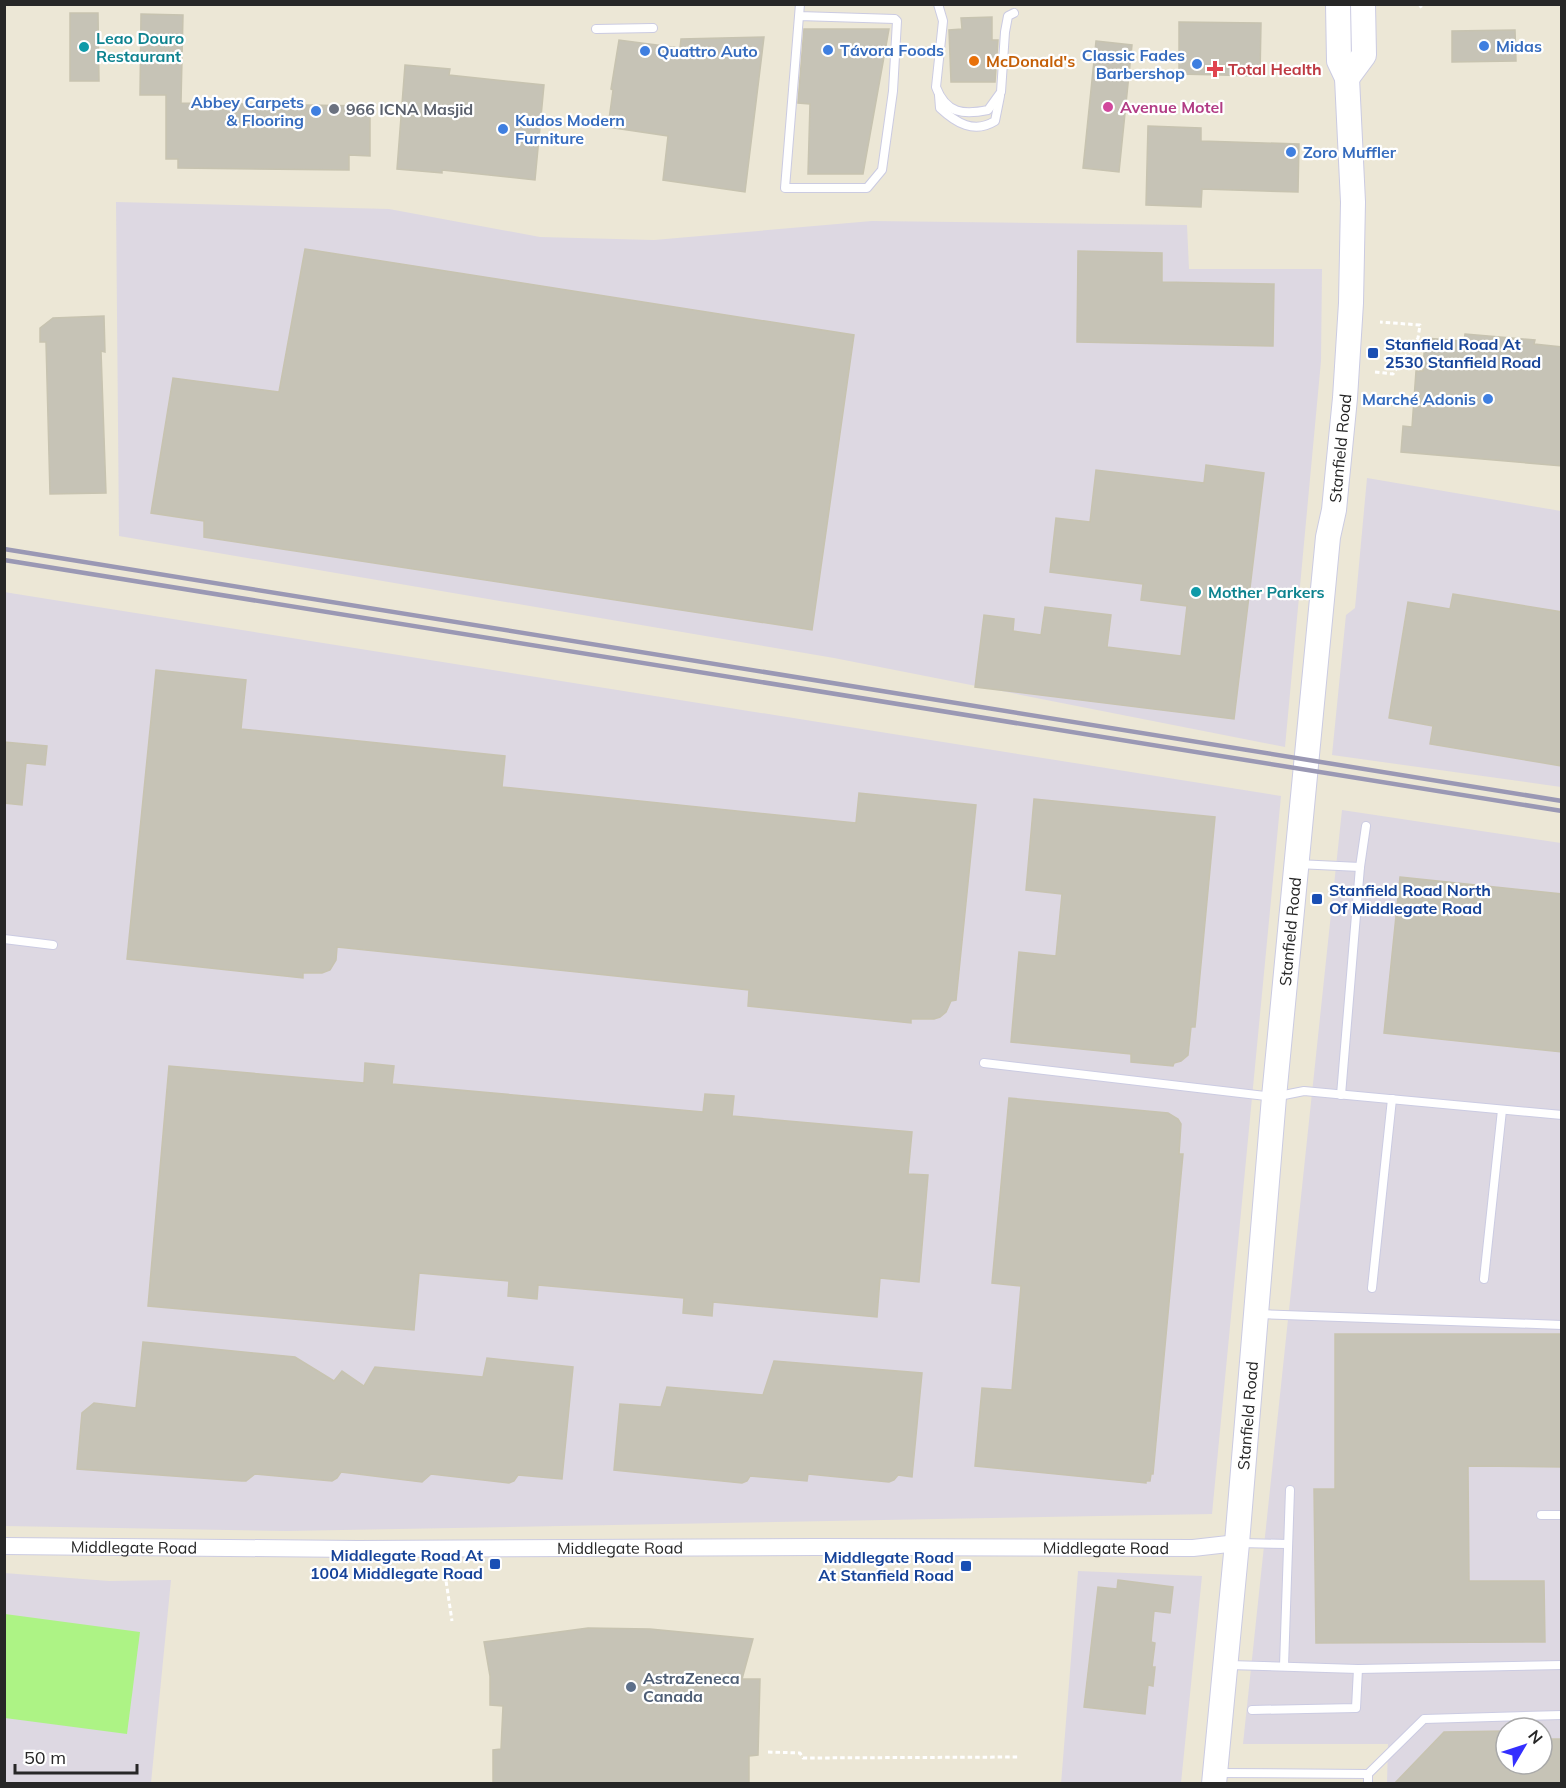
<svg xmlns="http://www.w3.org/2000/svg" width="1566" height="1788" font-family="Mulish,sans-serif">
<rect width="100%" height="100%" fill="#ece7d6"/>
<g fill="#ddd8e2" fill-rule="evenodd">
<path d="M 116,202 L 389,209 L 540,237 L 654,240 L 872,221 L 1187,225 L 1189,269 L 1322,269 L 1321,361 L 1285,747 L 834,658 L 119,536 Z"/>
<path d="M 1367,478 L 1561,511 L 1561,787 L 1332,755 L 1346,615 L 1355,608 Z"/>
<path d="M 4,592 L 1281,796 L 1212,1514 L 286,1531 L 5,1526 Z"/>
<path d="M 1342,810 L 1561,843 L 1561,1783 L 1387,1783 L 1388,1744 L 1243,1744 ZM 1506,1728 L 1542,1728 L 1542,1764 L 1506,1764 Z"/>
<path d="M 1078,1571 L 1202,1576 L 1181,1783 L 1061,1784 Z"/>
<path d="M 4,1573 L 109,1581 L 171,1580 L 151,1783 L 5,1783 Z"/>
</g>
<path fill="#adf385" d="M 5,1614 L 140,1632 L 127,1734 L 5,1718 Z"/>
<g fill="#c6c3b6" stroke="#c7c3b0" stroke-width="1.5">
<path d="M 70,13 L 98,13 L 99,81 L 70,81 Z"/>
<path d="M 141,14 L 183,15 L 181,103 L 370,106 L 370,156 L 349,155 L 349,170 L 178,168 L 178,159 L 166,159 L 166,95 L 140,95 Z"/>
<path d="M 992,17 L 992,40 L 998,40 L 995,82 L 951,82 L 949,30 L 962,29 L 961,18 Z"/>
<path d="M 1179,22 L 1261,23 L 1260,76 L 1179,74 Z"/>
<path d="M 804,29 L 889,29 L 863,174 L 808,174 L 810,104 L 798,103 Z"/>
<path d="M 1515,30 L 1516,61 L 1452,62 L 1452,31 Z"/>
<path d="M 764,37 L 745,192 L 663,180 L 668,136 L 608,127 L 613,90 L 611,89 L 619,40 L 680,48 L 681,39 Z"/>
<path d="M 1096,41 L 1132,45 L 1119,172 L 1083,168 Z"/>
<path d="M 405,65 L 450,69 L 449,75 L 544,85 L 535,180 L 442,170 L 442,173 L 397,169 Z"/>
<path d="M 1148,126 L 1201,128 L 1201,141 L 1299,144 L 1298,192 L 1202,189 L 1201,207 L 1146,205 Z"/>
<path d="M 305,249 L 854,335 L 812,630 L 204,537 L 204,521 L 151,513 L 173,378 L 279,392 Z"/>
<path d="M 1078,251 L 1162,253 L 1162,282 L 1274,284 L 1273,346 L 1077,342 Z"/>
<path d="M 104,316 L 105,352 L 101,351 L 106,493 L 50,494 L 46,342 L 40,342 L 40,328 L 53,318 Z"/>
<path d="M 1465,334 L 1535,340 L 1534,344 L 1562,347 L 1562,466 L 1401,452 L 1403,426 L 1412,427 L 1416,371 L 1423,371 L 1425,338 L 1464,341 Z"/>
<path d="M 1206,465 L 1264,473 L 1234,719 L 975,687 L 984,615 L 1014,619 L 1013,631 L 1041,635 L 1045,607 L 1111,615 L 1107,647 L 1181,656 L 1187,606 L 1141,600 L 1143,584 L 1050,572 L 1056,518 L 1090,522 L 1096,470 L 1204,483 Z"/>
<path d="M 1453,594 L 1562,612 L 1562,766 L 1430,744 L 1433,726 L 1389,718 L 1408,602 L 1450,609 Z"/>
<path d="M 156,670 L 246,680 L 241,729 L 505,756 L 502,787 L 856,823 L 859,793 L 976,805 L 956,1000 L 951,1001 L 946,1012 L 940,1017 L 934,1019 L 911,1019 L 911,1023 L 748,1006 L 749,990 L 337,947 L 336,960 L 330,970 L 322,973 L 303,973 L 303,978 L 127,959 Z"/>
<path d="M 4,742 L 47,746 L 45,765 L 26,763 L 22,805 L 4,803 Z"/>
<path d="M 1034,799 L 1215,817 L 1195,1027 L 1191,1027 L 1188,1055 L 1181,1061 L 1174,1063 L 1173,1066 L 1131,1062 L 1131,1054 L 1011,1042 L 1019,952 L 1056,956 L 1062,894 L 1026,890 Z"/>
<path d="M 1400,877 L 1562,894 L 1562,1052 L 1384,1033 Z"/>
<path d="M 365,1063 L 394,1066 L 392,1084 L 703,1112 L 705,1094 L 734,1096 L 732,1116 L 912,1132 L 908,1174 L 928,1175 L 919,1282 L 880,1278 L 877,1317 L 713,1302 L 712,1316 L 683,1313 L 684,1298 L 538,1285 L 537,1299 L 508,1296 L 509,1281 L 419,1273 L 414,1330 L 148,1306 L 169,1066 L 364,1083 Z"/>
<path d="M 1009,1098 L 1168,1113 L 1178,1119 L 1181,1124 L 1179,1154 L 1183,1154 L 1153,1474 L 1151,1474 L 1150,1481 L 1146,1481 L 1146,1483 L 975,1466 L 982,1388 L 1012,1390 L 1021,1286 L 992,1283 Z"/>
<path d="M 1335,1334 L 1562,1334 L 1562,1467 L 1468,1466 L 1469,1581 L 1544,1581 L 1545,1642 L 1316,1643 L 1314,1489 L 1335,1489 Z"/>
<path d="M 143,1342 L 295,1357 L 334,1381 L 342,1371 L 364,1386 L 375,1367 L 483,1377 L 487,1358 L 573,1367 L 562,1479 L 518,1475 L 514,1481 L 509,1483 L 431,1474 L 422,1482 L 341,1472 L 337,1478 L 332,1481 L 255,1474 L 246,1481 L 242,1481 L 77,1469 L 82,1413 L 94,1403 L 136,1408 Z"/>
<path d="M 774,1361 L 922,1373 L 912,1477 L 898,1475 L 894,1480 L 889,1482 L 808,1474 L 807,1481 L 750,1476 L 747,1481 L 742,1483 L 614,1470 L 620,1404 L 661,1407 L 667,1387 L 763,1395 Z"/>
<path d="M 1118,1580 L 1173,1587 L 1170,1613 L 1154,1611 L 1151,1642 L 1155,1643 L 1152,1667 L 1155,1667 L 1153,1686 L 1148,1685 L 1145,1714 L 1084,1707 L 1098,1587 L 1117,1589 Z"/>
<path d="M 588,1628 L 650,1629 L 753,1639 L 742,1679 L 760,1679 L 758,1755 L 749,1756 L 749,1784 L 493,1784 L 493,1750 L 501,1749 L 503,1706 L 490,1705 L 490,1676 L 484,1642 Z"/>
<path d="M 1506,1731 L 1506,1764 L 1542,1764 L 1542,1739 L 1562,1739 L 1562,1784 L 1394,1784 L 1444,1732 Z"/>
</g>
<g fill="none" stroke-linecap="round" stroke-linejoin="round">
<g stroke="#cbcbe2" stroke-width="10">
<g id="lane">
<path d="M 938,4 L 943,21 L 936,87 C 946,114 964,115 988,110 L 1001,92 L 1005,32 L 1008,16 L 1014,13"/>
<path d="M 799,16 L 895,19 L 897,21 L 893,91 L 882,170 L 867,188 L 785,188 L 799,16 L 800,4"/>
<path d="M 596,29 L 653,28"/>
<path d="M 939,95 L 940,108 C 956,123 974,134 995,121 L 1000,96"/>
<path d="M 1297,864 L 1360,867"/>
<path d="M 4,939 L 53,945"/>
<path d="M 984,1063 L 1274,1097 L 1304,1091 L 1562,1115"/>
<path d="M 1341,1095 L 1360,867 L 1366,826"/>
<path d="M 1484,1279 L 1502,1110"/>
<path d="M 1372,1288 L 1392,1099"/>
<path d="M 1259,1314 L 1562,1325"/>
<path d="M 1541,1515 L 1562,1515"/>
<path d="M 1240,1543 L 1288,1544"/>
<path d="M 1229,1665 L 1358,1669 L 1562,1665"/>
<path d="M 1284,1666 L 1290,1490"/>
<path d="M 1252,1710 L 1356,1708 L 1358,1669"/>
<path d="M 1216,1773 L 1368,1774 L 1424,1719 L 1562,1715"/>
<path d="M 1368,1774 L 1368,1784"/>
</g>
</g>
<g stroke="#cbcbe2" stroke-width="18">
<g id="street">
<path id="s1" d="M 4,1546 L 358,1549 L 817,1547 L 1193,1548 L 1237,1543"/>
</g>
</g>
<g stroke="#cbcbe2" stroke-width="26">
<g id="secondary">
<path d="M 1347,78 L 1364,55 L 1363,4"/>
<path id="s2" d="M 1214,1784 L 1237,1543 L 1274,1097 L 1328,537 L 1334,510 L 1337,479 L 1345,398 L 1351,303 L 1353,202 L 1347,78 L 1339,61 L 1338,4"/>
</g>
</g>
<g stroke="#fff" stroke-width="3" stroke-dasharray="4.5 3" stroke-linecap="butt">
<path d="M 1419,4 L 1423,10"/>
<path d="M 1375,372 L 1393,374 L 1418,338 L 1420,325 L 1380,322"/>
<path d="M 445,1574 L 452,1621"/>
<path d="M 768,1752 L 800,1753 L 803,1758 L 1020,1757"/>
</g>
<use href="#lane" stroke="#fff" stroke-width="8"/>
<use href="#street" stroke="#fff" stroke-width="16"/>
<use href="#secondary" stroke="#fff" stroke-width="24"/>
<g stroke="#9a98b4" stroke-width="4.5">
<path d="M 4,549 L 1562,801"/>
<path d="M 4,560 L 1562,811"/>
</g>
</g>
<g fill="#3f7fe0" stroke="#fff" stroke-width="2">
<circle cx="1484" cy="46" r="6"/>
<circle cx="828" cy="50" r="6"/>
<circle cx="645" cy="51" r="6"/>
<circle cx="1197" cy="64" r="6"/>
<circle cx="316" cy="111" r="6"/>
<circle cx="503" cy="129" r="6"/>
<circle cx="1291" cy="152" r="6"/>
<circle cx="1488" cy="399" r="6"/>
</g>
<g fill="#0f9aa8" stroke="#fff" stroke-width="2">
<circle cx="84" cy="47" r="6"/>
<circle cx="1196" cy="592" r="6"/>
</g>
<circle fill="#e8710a" stroke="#fff" stroke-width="2" cx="974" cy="61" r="6"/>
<path fill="#e0444e" stroke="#fff" stroke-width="2" d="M1212 60h6v6h6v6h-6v6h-6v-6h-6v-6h6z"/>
<circle fill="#d1479c" stroke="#fff" stroke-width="2" cx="1108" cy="107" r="6"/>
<circle fill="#6b7280" stroke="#fff" stroke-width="2" cx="334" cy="109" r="6"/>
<g fill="#1a4fb4" stroke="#fff" stroke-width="2">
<rect x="1367" y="347" width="12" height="12" rx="3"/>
<rect x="1311" y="893" width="12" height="12" rx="3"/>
<rect x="489" y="1558" width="12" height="12" rx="3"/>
<rect x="960" y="1560" width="12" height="12" rx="3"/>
</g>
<circle fill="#5c6f8a" stroke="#fff" stroke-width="2" cx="631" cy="1687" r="6"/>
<g text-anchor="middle" stroke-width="4.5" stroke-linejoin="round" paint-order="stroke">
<g font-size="16" font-weight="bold" fill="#0d838f" stroke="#fff" text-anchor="start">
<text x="96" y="44">Leao Douro<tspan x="96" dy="18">Restaurant</tspan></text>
<text x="1208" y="598">Mother Parkers</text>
</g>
<g font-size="16" font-weight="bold" fill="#366cbe" stroke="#fff" text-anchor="start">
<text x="1496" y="52">Midas</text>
<text x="840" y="56">Távora Foods</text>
<text x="657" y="57">Quattro Auto</text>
<text x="1185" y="61" text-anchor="end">Classic Fades<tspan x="1185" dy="18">Barbershop</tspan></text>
<text x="304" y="108" text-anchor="end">Abbey Carpets<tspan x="304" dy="18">&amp; Flooring</tspan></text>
<text x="515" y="126">Kudos Modern<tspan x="515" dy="18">Furniture</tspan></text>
<text x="1303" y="158">Zoro Muffler</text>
<text x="1476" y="405" text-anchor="end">Marché Adonis</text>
</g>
<g font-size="16" font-weight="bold" fill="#c56008" stroke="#fff" text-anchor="start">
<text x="986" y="67">McDonald's</text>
</g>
<g font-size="16" font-weight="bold" fill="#be3a42" stroke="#fff" text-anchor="start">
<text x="1228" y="75">Total Health</text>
</g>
<g font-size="16" font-weight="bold" fill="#b23c85" stroke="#fff" text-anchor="start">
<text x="1120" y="113">Avenue Motel</text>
</g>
<g font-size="16" font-weight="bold" fill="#5b616d" stroke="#fff" text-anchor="start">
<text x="346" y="115">966 ICNA Masjid</text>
</g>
<g font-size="16" font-weight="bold" fill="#164399" stroke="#fff" text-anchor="start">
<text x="1385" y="350">Stanfield Road At<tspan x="1385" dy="18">2530 Stanfield Road</tspan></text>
<text x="1329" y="896">Stanfield Road North<tspan x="1329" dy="18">Of Middlegate Road</tspan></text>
<text x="483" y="1561" text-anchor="end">Middlegate Road At<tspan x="483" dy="18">1004 Middlegate Road</tspan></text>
<text x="954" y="1563" text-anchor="end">Middlegate Road<tspan x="954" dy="18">At Stanfield Road</tspan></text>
</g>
<g font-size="16" fill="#272727" stroke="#fff">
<text dy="6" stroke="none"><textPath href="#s2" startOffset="1342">Stanfield Road</textPath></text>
<text dy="6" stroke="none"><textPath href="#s2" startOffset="856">Stanfield Road</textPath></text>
<text dy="6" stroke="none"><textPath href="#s2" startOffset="370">Stanfield Road</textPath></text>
<text dy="6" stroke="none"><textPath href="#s1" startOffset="130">Middlegate Road</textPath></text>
<text dy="6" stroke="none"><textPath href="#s1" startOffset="616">Middlegate Road</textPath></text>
<text dy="6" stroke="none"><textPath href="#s1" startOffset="1102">Middlegate Road</textPath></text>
</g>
<g font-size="16" font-weight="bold" fill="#4e5e75" stroke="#fff" text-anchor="start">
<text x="643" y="1684">AstraZeneca<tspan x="643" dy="18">Canada</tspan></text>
</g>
</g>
<rect width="1566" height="1788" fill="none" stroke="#272727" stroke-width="12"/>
<g transform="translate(1524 1746) rotate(51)"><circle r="28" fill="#ffffff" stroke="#a9a9a9" stroke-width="1.5"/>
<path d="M0-4.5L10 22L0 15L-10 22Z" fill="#342fff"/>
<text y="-9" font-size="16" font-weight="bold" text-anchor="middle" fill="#272727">N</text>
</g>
<path d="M15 1764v9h122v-9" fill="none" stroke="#272727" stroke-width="3"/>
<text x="24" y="1764" font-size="18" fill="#272727" stroke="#ffffff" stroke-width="4.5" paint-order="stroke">50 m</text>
</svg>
